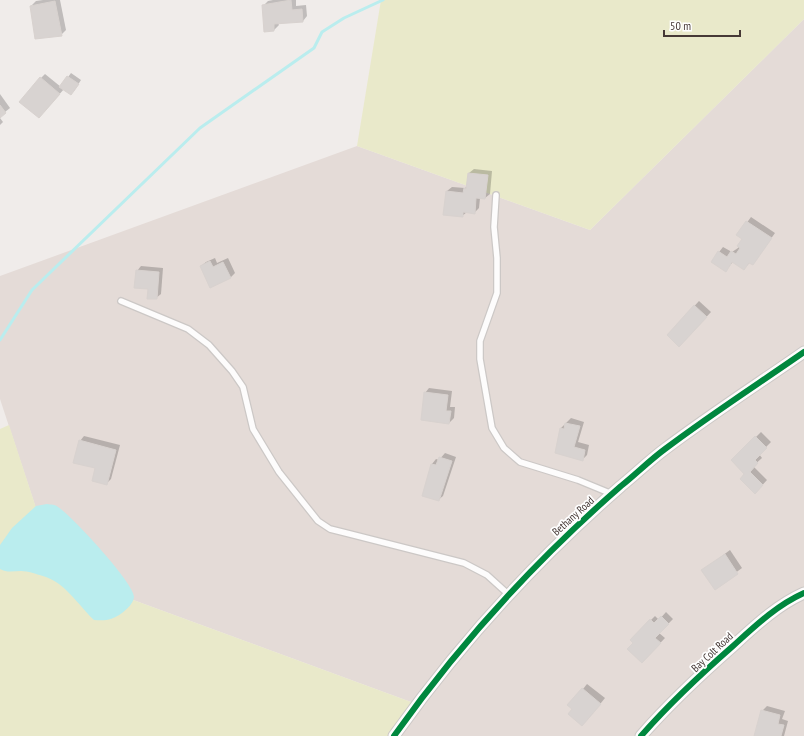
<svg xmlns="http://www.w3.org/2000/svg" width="804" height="736" font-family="'PT Sans Narrow',sans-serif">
<rect width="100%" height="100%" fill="#f0ecea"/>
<path fill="#e4dbd7" d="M 804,19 L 804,736 L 389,736 L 411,702 L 57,572 L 0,399 L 0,276 L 357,146 L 590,230 Z"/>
<g fill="#e9e9ca">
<path d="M 381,0 L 804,0 L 804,19 L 590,230 L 357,146 Z"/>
<path d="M 9,425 L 57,572 L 411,702 L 389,736 L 0,736 L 0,429 Z"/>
</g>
<path fill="#baedee" d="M 47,504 C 51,505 55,504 58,507 C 71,515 135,584 134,597 C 133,604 127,609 122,613 C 112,620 106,621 94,620 C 77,604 66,583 43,576 C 36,574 28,571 21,571 C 14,571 7,573 0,569 L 0,545 L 12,528 L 36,506 Z"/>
<g fill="#0003">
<path d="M 43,0 L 60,0 L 66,30 L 61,35 L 31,6 L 36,1 Z"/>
<path d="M 273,0 L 296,0 L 296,6 L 306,5 L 307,16 L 303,21 L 278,23 L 279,25 L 274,30 L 263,6 L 268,1 Z"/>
<path d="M 71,73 L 81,80 L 74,91 L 64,89 L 44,112 L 41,78 L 45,74 L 61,87 Z"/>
<path d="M 0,94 L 10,108 L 0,116 Z"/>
<path d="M 0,118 L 3,122 L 0,125 Z"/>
<path d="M 474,169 L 492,171 L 490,194 L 485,198 L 480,198 L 479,208 L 474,213 L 467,212 L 462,216 L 447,191 L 452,187 L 465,188 L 468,186 L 469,173 Z"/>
<path d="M 751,217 L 775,233 L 753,264 L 750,262 L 744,269 L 733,262 L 726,270 L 712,261 L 723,247 L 732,252 L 738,248 L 744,239 L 738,235 Z"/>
<path d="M 215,258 L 217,263 L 228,258 L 235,273 L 230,278 L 201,266 L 206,262 Z"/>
<path d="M 141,266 L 163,268 L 161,294 L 156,298 L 137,271 Z"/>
<path d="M 699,301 L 711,312 L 684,341 L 668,335 Z"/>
<path d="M 429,388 L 452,391 L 450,407 L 455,407 L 454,418 L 449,423 L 425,393 Z"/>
<path d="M 571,418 L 584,422 L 578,442 L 589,445 L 587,455 L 582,460 L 557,453 L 561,428 Z"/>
<path d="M 761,432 L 771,442 L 759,454 L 762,458 L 753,466 L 767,480 L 755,493 L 746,474 L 733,460 Z"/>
<path d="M 84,436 L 120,445 L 111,479 L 106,484 L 80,441 Z"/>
<path d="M 445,453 L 456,457 L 443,496 L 438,500 L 423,495 L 432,464 L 436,459 L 439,460 Z"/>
<path d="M 730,550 L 742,568 L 715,588 L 702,571 Z"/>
<path d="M 666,612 L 673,619 L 659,633 L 665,638 L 642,662 L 634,643 L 631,640 L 655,616 L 659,620 Z"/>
<path d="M 587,684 L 605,698 L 587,720 L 573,709 L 583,689 Z"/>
<path d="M 767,706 L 785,711 L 782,719 L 788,721 L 784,736 L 756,736 L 762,711 Z"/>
</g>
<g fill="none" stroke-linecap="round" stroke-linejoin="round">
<path stroke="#baedee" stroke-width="3" d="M 0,340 L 32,290 L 200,128 L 314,48 L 322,32 L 344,18 L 383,0"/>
</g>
<g fill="#d8d3d1" stroke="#d8d2cf">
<path d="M 291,0 L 292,10 L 302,9 L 303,22 L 274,24 L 274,31 L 264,32 L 262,5 Z"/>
<path d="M 55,1 L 62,36 L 35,39 L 30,6 Z"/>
<path d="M 67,76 L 79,84 L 71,95 L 59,87 Z"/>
<path d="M 40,77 L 60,94 L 39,118 L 19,102 Z"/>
<path d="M 0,105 L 6,113 L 0,118 Z"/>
<path d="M 468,173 L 488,175 L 485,199 L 476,198 L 475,214 L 463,212 L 463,217 L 443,215 L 446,191 L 463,193 L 464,188 L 466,189 Z"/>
<path d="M 746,221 L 772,238 L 753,265 L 749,263 L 744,270 L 732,262 L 726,272 L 711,262 L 718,251 L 727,257 L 731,251 L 736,254 L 740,248 L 737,246 L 742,239 L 736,235 Z"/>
<path d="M 210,261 L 213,267 L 223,262 L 231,278 L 210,288 L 200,266 Z"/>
<path d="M 136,270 L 159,272 L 157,299 L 147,299 L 148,289 L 134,288 Z"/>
<path d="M 694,305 L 707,317 L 679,347 L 667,335 Z"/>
<path d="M 424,392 L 448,395 L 446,411 L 451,411 L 449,424 L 421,420 Z"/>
<path d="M 565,423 L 580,426 L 574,447 L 585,450 L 583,461 L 555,453 L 560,428 L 564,429 Z"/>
<path d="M 755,436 L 767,448 L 755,460 L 758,463 L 750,472 L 763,485 L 755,494 L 740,479 L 744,474 L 731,460 Z"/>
<path d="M 79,440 L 116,450 L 107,485 L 92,481 L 95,468 L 73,463 Z"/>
<path d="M 439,457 L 452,461 L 439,501 L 422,496 L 431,464 L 436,465 Z"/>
<path d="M 725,554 L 738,574 L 715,590 L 701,570 Z"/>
<path d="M 661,616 L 669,624 L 655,638 L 661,643 L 642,663 L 627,649 L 633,643 L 630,640 L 650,619 L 654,623 Z"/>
<path d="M 582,688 L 601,704 L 582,726 L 568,714 L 572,709 L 567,705 Z"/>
<path d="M 761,710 L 780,715 L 778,724 L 784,725 L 781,736 L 754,736 Z"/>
</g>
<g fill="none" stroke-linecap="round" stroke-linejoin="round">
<g stroke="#ccc8c6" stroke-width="8">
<g id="lane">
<path d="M 496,195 L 494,227 L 497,258 L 497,293 L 480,341 L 480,359 L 492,428 L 504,448 L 520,462 L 578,480 L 612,494"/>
<path d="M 121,301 L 188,329 L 209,345 L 232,371 L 243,387 L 253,429 L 279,472 L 318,521 L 330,529 L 346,533 L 464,563 L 487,575 L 508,594"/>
</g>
</g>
<g stroke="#ccc8c6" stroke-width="13">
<g id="street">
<path d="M 394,736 C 460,643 535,561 621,486 C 636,474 650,460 665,449 C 710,415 758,384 804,352"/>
<path d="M 641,736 C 669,704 701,674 733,646 C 755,626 777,605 804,593"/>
</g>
</g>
<use href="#lane" stroke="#fdfcfc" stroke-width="5.5"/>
<use href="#street" stroke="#fdfcfc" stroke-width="11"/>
<g stroke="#fff" stroke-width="8">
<g id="cycleway">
<path d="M 394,736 C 460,643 535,561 621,486 C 636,474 650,460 665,449 C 710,415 758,384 804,352"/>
<path d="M 641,736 C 669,704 701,674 733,646 C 755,626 777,605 804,593"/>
</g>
</g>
<use href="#cycleway" stroke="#00873e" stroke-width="6"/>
</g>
<g text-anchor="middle" stroke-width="3.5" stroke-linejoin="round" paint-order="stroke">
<g font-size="11" fill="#463936" stroke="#fff">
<text transform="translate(573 516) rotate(-42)" y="4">Bethany Road</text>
<text transform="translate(712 652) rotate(-43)" y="4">Bay Colt Road</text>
</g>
</g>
<path d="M664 30v6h76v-6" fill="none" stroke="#463936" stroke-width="2"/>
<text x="670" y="30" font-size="12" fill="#463936" stroke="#ffffff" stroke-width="3" paint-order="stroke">50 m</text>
</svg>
